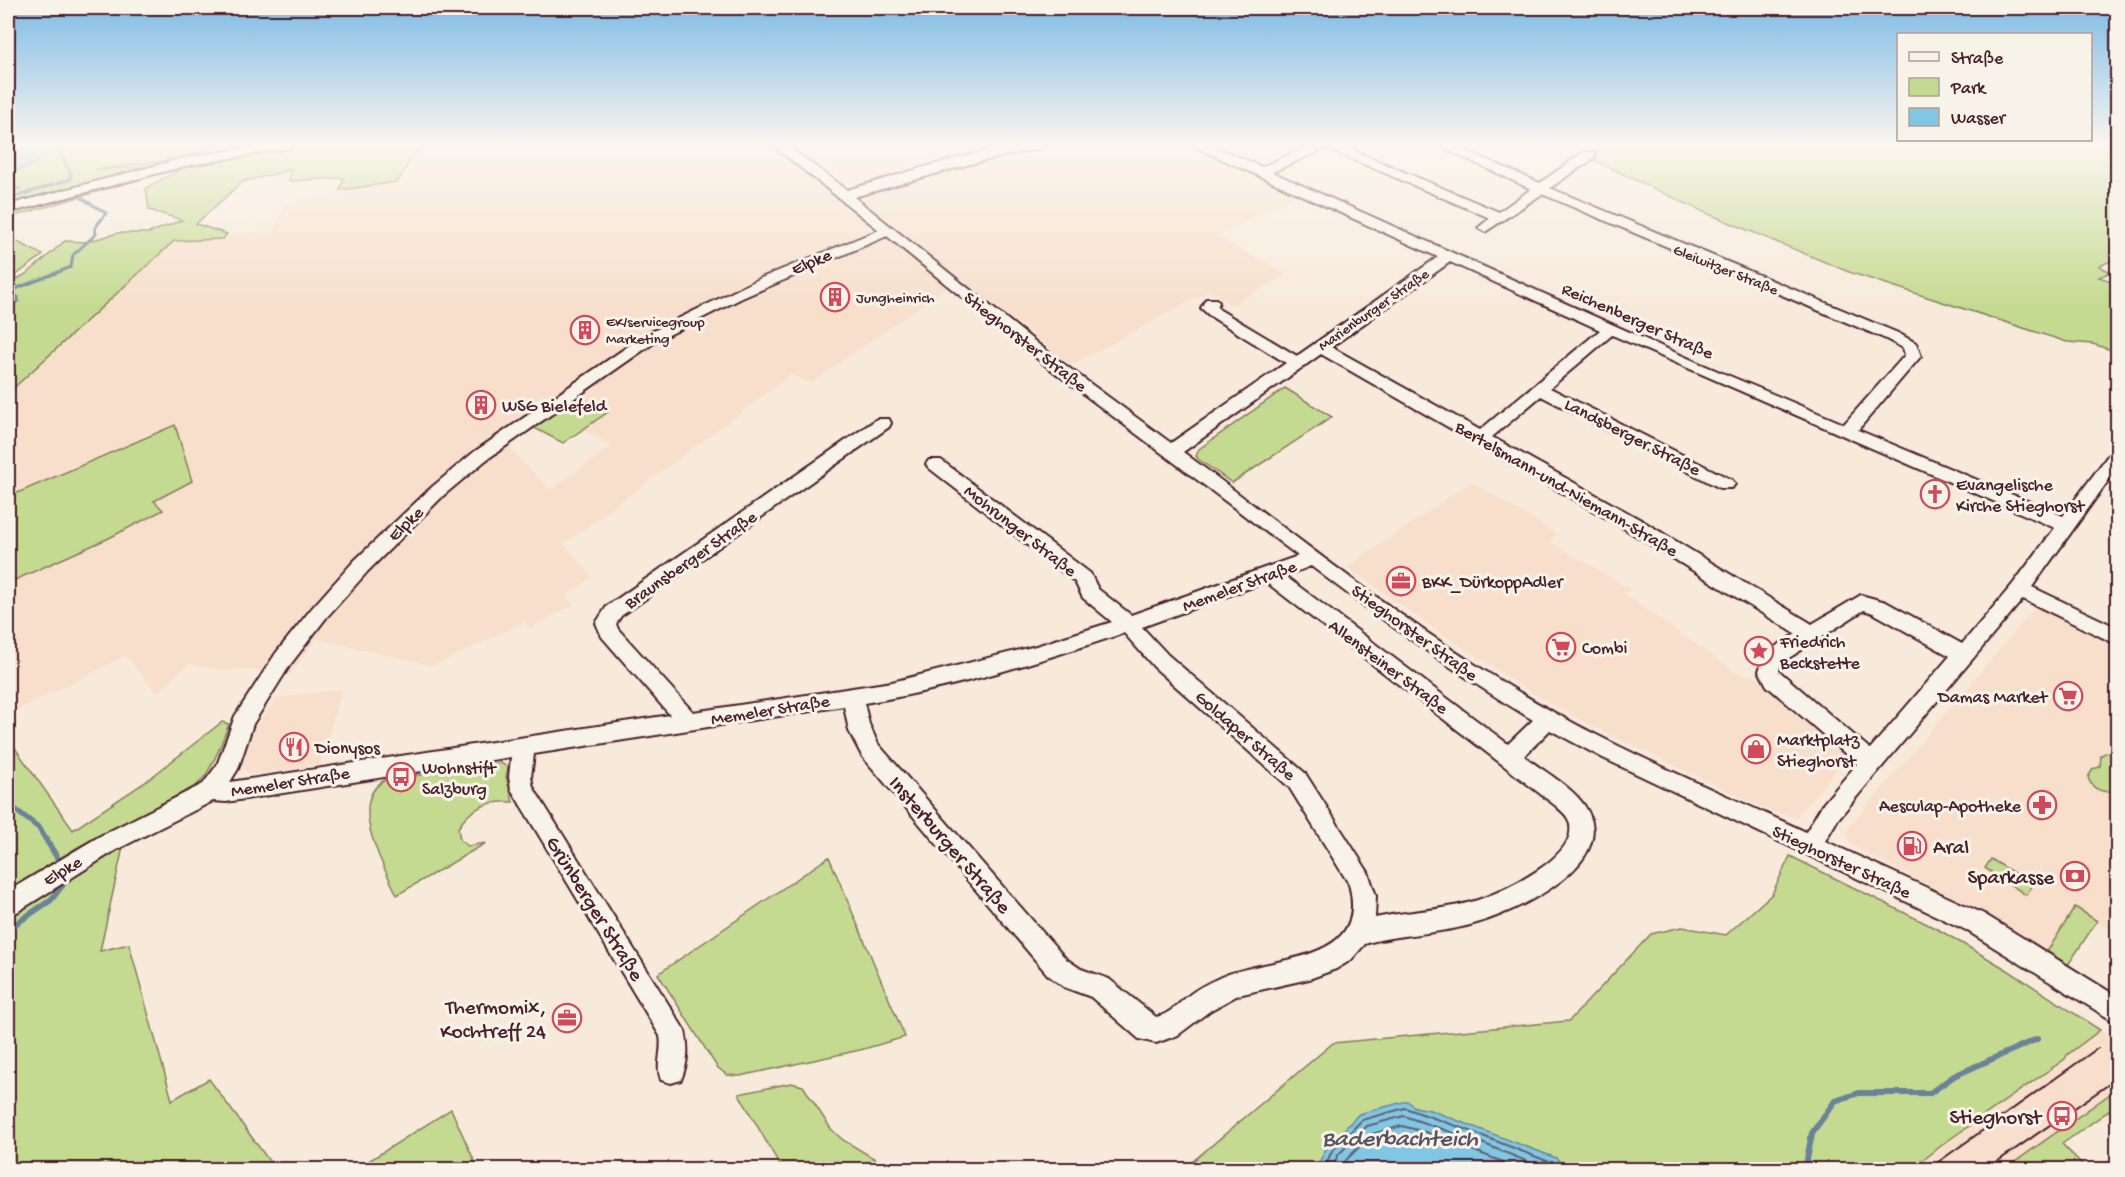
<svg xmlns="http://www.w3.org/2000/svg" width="2125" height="1177" font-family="'Gochi Hand',sans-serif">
<rect width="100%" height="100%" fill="#f7eadb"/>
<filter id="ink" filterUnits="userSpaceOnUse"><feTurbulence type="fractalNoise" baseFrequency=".0167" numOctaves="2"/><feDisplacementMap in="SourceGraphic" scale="12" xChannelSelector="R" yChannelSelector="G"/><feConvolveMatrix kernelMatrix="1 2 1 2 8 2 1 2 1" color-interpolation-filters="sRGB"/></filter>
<g filter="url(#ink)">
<g fill="#f7dfcb" fill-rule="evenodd">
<path d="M 421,144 L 1311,144 L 1252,172 L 1299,194 L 1217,237 L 1286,274 L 1232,305 L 1209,291 L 1071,365 L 960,278 L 811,383 L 791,375 L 564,544 L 593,577 L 566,596 L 574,605 L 531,628 L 524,622 L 434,666 L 317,639 L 291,674 L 240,669 L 226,671 L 189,664 L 157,693 L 126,656 L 8,715 L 8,583 L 109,538 L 162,511 L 153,501 L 174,425 L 8,497 L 8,393 L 174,241 L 223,239 L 227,234 L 274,231 L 284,205 L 294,203 L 296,200 L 338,195 L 340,190 L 397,182 ZM 579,397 L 608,412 L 582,430 L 612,446 L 550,490 L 508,446 Z"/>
<path d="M 1471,482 L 1557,534 L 1549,541 L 1630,589 L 1624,594 L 1735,672 L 1756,677 L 1839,750 L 1845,756 L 1843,762 L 1796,818 L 1770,811 L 1592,726 L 1533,694 L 1417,617 L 1347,567 Z"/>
<path d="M 2036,609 L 2049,611 L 2117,644 L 2118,933 L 2095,921 L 2065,964 L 1961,901 L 1858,850 L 1849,842 L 1847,833 L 1850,826 L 2032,611 Z"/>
<path d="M 342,689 L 320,765 L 262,774 L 252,774 L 245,771 L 242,764 L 243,756 L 255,727 L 277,698 Z"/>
<path d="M 2100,1030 L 2117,1042 L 2117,1089 L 2005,1169 L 1912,1170 L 1946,1142 L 2065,1059 L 2067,1055 Z"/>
</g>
<g fill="#c4da90" stroke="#877c5e" stroke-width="1.5">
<path d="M 8,144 L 220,144 C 188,162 132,164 95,170 L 144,167 L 172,162 L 8,206 L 8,192 L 21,188 L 8,190 Z"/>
<path d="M 314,144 L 421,144 L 397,182 L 340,190 L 344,178 L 289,181 L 291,170 L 242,182 L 196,224 L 227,234 L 223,239 L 174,241 L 8,393 L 8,284 L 28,273 L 65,241 L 86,242 L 118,233 L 149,233 L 182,220 L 149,210 L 146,188 L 192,163 L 246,152 Z"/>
<path d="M 1608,144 L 2117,144 L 2117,262 L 2113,260 L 2099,266 L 2111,272 L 2099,277 L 2117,283 L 2117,352 L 2093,344 L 2067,342 L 1849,272 L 1704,212 L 1589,158 Z"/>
<path d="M 172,167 L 175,169 L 8,218 L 8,212 Z"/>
<path d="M 8,237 L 43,255 L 8,281 Z"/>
<path d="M 1285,388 L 1332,417 L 1232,483 L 1198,459 L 1196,456 L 1199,449 Z"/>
<path d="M 578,396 L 608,412 L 563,443 L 534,428 Z"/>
<path d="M 175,425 L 192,481 L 154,501 L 163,510 L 109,538 L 8,583 L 8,497 Z"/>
<path d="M 222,722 L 229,724 C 221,744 212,772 196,786 L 78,847 L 8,890 L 8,738 L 73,830 L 144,783 Z"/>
<path d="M 2108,752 L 2117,755 L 2117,800 L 2111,792 C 2100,792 2091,788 2088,777 L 2093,769 L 2100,767 L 2101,755 Z"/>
<path d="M 500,763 L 508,767 L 506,777 L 513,802 C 489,800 470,808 458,828 L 460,840 L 468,846 L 486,843 L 397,895 C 384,867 346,801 385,780 Z"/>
<path d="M 123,847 L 100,951 L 129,944 L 172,1100 L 209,1079 L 275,1169 L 8,1170 L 8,916 Z"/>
<path d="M 1790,856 L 1939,930 L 2006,969 L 2100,1030 L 2067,1055 L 2065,1059 L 1946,1142 L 1912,1169 L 1179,1170 L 1186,1167 L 1333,1043 L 1569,1021 L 1651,934 L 1682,927 L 1726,935 L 1772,894 Z"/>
<path d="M 829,857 L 905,1037 L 860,1050 L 740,1076 L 727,1075 L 717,1067 L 658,974 Z"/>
<path d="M 1991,859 L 2033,885 L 2026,895 L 1985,868 Z"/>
<path d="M 2075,907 L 2097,921 L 2068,965 L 2047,952 Z"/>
<path d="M 791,1083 L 803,1086 L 831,1129 L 843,1140 L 892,1169 L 782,1169 L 739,1094 Z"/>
<path d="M 2117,1089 L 2117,1105 L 2062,1144 L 2087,1169 L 2005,1169 Z"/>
<path d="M 451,1109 L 478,1169 L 356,1169 Z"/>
</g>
<g fill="#81c6e3" stroke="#6b8399" stroke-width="1.5">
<path d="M 24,155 L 32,155 L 38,160 L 37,163 L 8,174 L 8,159 Z"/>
<path d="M 1407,1101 L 1415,1107 L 1430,1110 L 1556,1158 L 1567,1169 L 1316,1169 L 1327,1147 L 1359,1114 Z"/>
</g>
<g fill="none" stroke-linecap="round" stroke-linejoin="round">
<g stroke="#606275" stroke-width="2">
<path d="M 1323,1170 L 1332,1151 L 1362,1120 L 1405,1108 L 1465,1129 L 1552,1163 L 1559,1170"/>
<path d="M 1331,1170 L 1338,1155 L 1367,1126 L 1404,1116 L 1477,1141 L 1548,1170"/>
<path d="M 1341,1170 L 1346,1160 L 1372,1134 L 1402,1126 L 1425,1132 L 1524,1170"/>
</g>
<g stroke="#6b8399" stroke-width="3">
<path d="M 55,144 L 71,174"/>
<path d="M 8,199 L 71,179 L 70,176"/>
<path d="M 8,307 L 18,301 L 18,297 L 9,293 L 10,291 L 71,267 L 73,255 L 96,234 L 95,228 L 106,213 L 80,197"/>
</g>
<g stroke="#6b8399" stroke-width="6">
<path d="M 8,804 L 39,828 L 58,859"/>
<path d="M 8,929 L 51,900 L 68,878"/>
<path d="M 1805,1170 L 1812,1133 L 1835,1101 L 1859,1093 L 1930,1093 L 1954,1076 L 2037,1039"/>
</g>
<g stroke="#4a1f2b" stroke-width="4">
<g id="minor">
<path d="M 269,144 L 295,144 L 289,148 L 185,166 L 8,213 L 8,205 L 184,158 Z"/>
<path d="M 771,144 L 785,144 L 847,190 C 905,174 987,144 1046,144 L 1044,147 L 970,164 L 854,197 L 1057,359 L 1171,443 L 1286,363 L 1210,316 L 1201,308 L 1206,299 L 1216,299 L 1219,302 L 1217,307 L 1220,310 L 1297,356 L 1438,257 L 1195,147 L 1193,144 L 1209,144 L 1262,167 L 1313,144 L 1338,144 L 1499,212 L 1531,189 L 1435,144 L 1451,144 L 1540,183 L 1584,152 L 1594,152 L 1595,155 L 1594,158 L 1550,188 L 1898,333 L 1916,343 L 1921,356 L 1858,430 L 2063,516 L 2112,450 L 2118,448 L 2118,467 L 2032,587 L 2118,628 L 2118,645 L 2023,599 L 1838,819 L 1825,841 L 1984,914 L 2118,997 L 2118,1024 L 1966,930 L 1603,758 L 1550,730 L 1524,756 C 1543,771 1570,785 1584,805 C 1625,864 1512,914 1470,925 C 1437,934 1403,934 1371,942 L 1365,944 L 1351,960 L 1336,969 L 1309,979 L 1238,995 L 1211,1010 L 1178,1035 L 1156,1043 L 1139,1039 L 1091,997 L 1064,987 L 1048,975 L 862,756 L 849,731 L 844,706 L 534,754 L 531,777 L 533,787 L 685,1031 C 689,1049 688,1062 681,1080 L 671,1083 L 661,1080 C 655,1065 663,1051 660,1036 L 511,789 L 509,777 L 511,757 L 226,802 L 213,801 L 116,850 L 17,912 L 8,915 L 8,891 L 100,836 L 203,784 L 217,765 L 235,716 L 276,653 L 312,608 L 354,561 L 432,487 L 474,452 L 643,336 L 761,278 L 879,230 ZM 1326,148 L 1490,218 L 1478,228 L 1485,232 L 1542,194 L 1886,339 L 1903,348 L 1905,355 L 1844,424 L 1701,364 L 1272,172 ZM 887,236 L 1045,365 L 1298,556 L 1131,615 L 1098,589 L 1090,573 L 941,460 L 929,460 L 926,464 L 929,468 L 1075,582 L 1083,598 L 1112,622 L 1036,646 L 892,682 L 693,712 L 618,629 L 616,624 L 621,616 L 889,427 L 891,423 L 889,419 L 877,419 L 607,606 L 596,623 L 602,637 L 670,715 L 230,782 L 238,769 L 253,724 L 290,665 L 326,618 L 368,571 L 444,495 L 486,460 L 655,342 L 742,298 ZM 1450,262 L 1600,330 L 1480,430 L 1331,347 ZM 1612,335 L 2055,528 L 2013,584 L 1962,644 L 1886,602 L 1861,595 L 1812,624 L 1641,520 L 1492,437 L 1541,396 L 1720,488 L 1732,488 L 1735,484 L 1732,480 L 1550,388 ZM 1321,354 L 1627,530 L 1796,634 L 1765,653 L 1759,671 L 1767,686 L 1857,764 L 1822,805 L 1806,832 C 1722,793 1636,758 1555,713 C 1423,639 1304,542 1183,452 ZM 1311,566 C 1383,621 1455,673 1533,720 L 1508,744 L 1285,576 ZM 1266,582 L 1556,806 C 1560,810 1566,814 1568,819 C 1586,856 1496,895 1471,902 C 1440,911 1407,911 1375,918 L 1376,896 L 1368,872 L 1305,773 L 1168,655 L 1142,627 ZM 1864,610 L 1873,613 L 1950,656 L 1870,749 L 1779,671 L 1781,663 ZM 1124,633 L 1154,667 L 1289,787 L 1349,884 C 1371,966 1270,955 1221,977 C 1210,982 1199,987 1189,995 C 1179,1003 1169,1015 1156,1017 L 1109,979 L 1081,969 L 1066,959 L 878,744 L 869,724 L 864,703 C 953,689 1040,661 1124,633 Z"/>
</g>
</g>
<use href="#minor" fill="#f7f3e8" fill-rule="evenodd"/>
<g stroke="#4a1f2b" stroke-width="2">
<path d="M 1927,1170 L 2098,1048"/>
<path d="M 1985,1170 L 2118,1078"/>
</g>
</g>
</g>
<linearGradient id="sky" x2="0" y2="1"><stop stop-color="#7fbbe6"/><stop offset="0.47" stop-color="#fbf6ef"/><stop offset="1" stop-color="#fbf6ef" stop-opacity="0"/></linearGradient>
<rect width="2125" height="308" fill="url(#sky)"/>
<defs>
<g id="building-ring" transform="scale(1.5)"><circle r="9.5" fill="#f7f3e8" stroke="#d1495b" stroke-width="1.5"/><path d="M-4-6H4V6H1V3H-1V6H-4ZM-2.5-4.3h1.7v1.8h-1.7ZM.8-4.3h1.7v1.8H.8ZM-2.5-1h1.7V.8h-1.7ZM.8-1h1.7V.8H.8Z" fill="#d1495b"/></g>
<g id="church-ring" transform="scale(1.5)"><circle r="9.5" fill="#f7f3e8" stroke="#d1495b" stroke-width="1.5"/><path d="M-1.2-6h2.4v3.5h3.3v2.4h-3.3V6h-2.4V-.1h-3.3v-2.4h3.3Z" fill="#d1495b"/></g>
<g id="office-ring" transform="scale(1.5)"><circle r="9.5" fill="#f7f3e8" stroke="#d1495b" stroke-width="1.5"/><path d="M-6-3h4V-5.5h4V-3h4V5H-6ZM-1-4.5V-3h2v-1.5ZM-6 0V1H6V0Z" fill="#d1495b"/></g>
<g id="supermarket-ring" transform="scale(1.5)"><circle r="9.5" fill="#f7f3e8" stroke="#d1495b" stroke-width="1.5"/><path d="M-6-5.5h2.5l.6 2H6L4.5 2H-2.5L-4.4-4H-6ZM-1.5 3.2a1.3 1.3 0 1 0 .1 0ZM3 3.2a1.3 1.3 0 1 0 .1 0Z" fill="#d1495b"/></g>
<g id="sight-ring" transform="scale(1.5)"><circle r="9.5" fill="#f7f3e8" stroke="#d1495b" stroke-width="1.5"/><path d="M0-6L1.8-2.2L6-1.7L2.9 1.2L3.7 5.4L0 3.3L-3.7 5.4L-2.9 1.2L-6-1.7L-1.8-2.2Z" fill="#d1495b"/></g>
<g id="restaurant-ring" transform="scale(1.5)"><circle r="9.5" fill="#f7f3e8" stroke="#d1495b" stroke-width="1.5"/><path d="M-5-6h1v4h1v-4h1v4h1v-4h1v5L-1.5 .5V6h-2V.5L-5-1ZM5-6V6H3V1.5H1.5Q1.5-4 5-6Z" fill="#d1495b"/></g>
<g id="shop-ring" transform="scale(1.5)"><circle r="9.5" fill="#f7f3e8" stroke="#d1495b" stroke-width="1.5"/><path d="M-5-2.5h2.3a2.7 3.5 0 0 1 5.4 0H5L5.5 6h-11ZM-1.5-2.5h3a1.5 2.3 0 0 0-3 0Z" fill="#d1495b"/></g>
<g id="bus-ring" transform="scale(1.5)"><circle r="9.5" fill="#f7f3e8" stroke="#d1495b" stroke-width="1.5"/><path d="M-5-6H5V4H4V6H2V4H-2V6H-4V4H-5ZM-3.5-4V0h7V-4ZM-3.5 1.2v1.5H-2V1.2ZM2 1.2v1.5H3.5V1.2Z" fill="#d1495b"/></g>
<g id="pharmacy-ring" transform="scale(1.5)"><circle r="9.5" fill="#f7f3e8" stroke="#d1495b" stroke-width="1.5"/><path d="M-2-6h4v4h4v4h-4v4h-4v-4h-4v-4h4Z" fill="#d1495b"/></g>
<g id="fuel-ring" transform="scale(1.5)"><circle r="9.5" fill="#f7f3e8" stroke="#d1495b" stroke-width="1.5"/><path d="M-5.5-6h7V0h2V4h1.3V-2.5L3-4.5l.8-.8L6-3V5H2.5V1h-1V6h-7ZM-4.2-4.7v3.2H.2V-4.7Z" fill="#d1495b"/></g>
<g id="bank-ring" transform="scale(1.5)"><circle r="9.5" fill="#f7f3e8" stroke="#d1495b" stroke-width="1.5"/><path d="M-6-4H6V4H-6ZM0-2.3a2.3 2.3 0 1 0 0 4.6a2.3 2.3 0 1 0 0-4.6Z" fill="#d1495b"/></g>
</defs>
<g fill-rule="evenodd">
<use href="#building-ring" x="835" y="297"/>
<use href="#building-ring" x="585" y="330"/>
<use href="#building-ring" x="481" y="405"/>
<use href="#church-ring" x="1935" y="494"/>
<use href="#office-ring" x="1401" y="581"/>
<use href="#supermarket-ring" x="1561" y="647"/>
<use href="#sight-ring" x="1759" y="651"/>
<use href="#supermarket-ring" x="2068" y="696"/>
<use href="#restaurant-ring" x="294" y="747"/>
<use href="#shop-ring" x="1756" y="749"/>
<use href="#bus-ring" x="401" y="777"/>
<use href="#pharmacy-ring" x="2042" y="805"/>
<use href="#fuel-ring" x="1912" y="846"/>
<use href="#bank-ring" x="2075" y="876"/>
<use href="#office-ring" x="567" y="1018"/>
<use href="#bus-ring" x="2062" y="1116"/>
</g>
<g text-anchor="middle" stroke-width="6" stroke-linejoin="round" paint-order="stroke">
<g font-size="15" fill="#4a1f2b" stroke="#f7f3e8">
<text transform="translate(1726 269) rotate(22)" y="5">Gleiwitzer Straße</text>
<text transform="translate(1373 309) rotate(-35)" y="5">Marienburger Straße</text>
</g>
<g font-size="15" fill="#4a1f2b" stroke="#f7f3e8" text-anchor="start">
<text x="856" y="302">Jungheinrich</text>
<text x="606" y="326">EK/servicegroup<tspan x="606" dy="17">Marketing</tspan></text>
</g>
<g font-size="18" fill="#4a1f2b" stroke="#f7f3e8">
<text transform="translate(811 261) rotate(-23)" y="6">Elpke</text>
<text transform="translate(1638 320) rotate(24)" y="6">Reichenberger Straße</text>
<text transform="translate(1026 341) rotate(38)" y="6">Stieghorster Straße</text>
<text transform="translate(1633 436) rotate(27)" y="6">Landsberger Straße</text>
<text transform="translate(1567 488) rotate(30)" y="6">Bertelsmann-und-Niemann-Straße</text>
<text transform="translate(405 523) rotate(-44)" y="6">Elpke</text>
<text transform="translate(1021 530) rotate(38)" y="6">Mohrunger Straße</text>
<text transform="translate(690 559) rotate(-35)" y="6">Braunsberger Straße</text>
<text transform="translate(1239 585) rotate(-20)" y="6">Memeler Straße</text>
<text transform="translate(1415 632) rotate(36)" y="6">Stieghorster Straße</text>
<text transform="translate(1389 666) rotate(37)" y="6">Allensteiner Straße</text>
<text transform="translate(770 709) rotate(-9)" y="6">Memeler Straße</text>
<text transform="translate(1246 735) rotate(41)" y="6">Goldaper Straße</text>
<text transform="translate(290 781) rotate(-9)" y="6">Memeler Straße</text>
<text transform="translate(1842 861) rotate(25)" y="6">Stieghorster Straße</text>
<text transform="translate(62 870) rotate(-31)" y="6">Elpke</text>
</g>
<g font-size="18" fill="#4a1f2b" stroke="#f7f3e8" text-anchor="start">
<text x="502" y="411">WSG Bielefeld</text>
<text x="1956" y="490">Evangelische<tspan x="1956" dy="21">Kirche Stieghorst</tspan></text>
<text x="1422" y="587">BKK_DürkoppAdler</text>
<text x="1780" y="647">Friedrich<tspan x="1780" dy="21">Beckstette</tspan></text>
<text x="1582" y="653">Combi</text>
<text x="2047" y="702" text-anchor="end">Damas Market</text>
<text x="1777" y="745">Marktplatz<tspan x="1777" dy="21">Stieghorst</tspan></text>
<text x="315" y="753">Dionysos</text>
<text x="422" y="773">Wohnstift<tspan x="422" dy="21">Salzburg</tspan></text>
<text x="2021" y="811" text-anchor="end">Aesculap-Apotheke</text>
</g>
<g font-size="21" fill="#4a1f2b" stroke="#f7f3e8">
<text transform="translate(951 844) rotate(49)" y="7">Insterburger Straße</text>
<text transform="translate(596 908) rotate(58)" y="7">Grünberger Straße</text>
</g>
<g font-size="21" fill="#4a1f2b" stroke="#f7f3e8" text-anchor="end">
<text x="1933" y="853" text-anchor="start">Aral</text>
<text x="2054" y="883">Sparkasse</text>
<text x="546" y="1013">Thermomix,<tspan x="546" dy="24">Kochtreff 24</tspan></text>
<text x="2041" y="1123">Stieghorst</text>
</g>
<g font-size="24" font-style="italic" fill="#5a5162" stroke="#f7f3e8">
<text x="1400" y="1145">Baderbachteich</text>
</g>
</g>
<rect width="2125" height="1177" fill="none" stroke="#f7f3e8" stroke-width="30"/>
<rect x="15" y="15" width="2095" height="1147" fill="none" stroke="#4a1f2b" stroke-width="2" filter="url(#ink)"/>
<rect x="1897" y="33" width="195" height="108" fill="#f7f3e8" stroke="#b29e9c" stroke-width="1.5"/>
<rect x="1909" y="52" width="30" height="9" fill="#f7f3e8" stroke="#b29e9c" stroke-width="1.5"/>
<text x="1951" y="63" font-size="18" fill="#4a1f2b">Straße</text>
<rect x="1909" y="78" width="30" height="18" fill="#c4da90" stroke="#b29e9c" stroke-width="1.5"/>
<text x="1951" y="93" font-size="18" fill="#4a1f2b">Park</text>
<rect x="1909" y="108" width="30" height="18" fill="#81c6e3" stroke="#b29e9c" stroke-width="1.5"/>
<text x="1951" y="123" font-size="18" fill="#4a1f2b">Wasser</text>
</svg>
